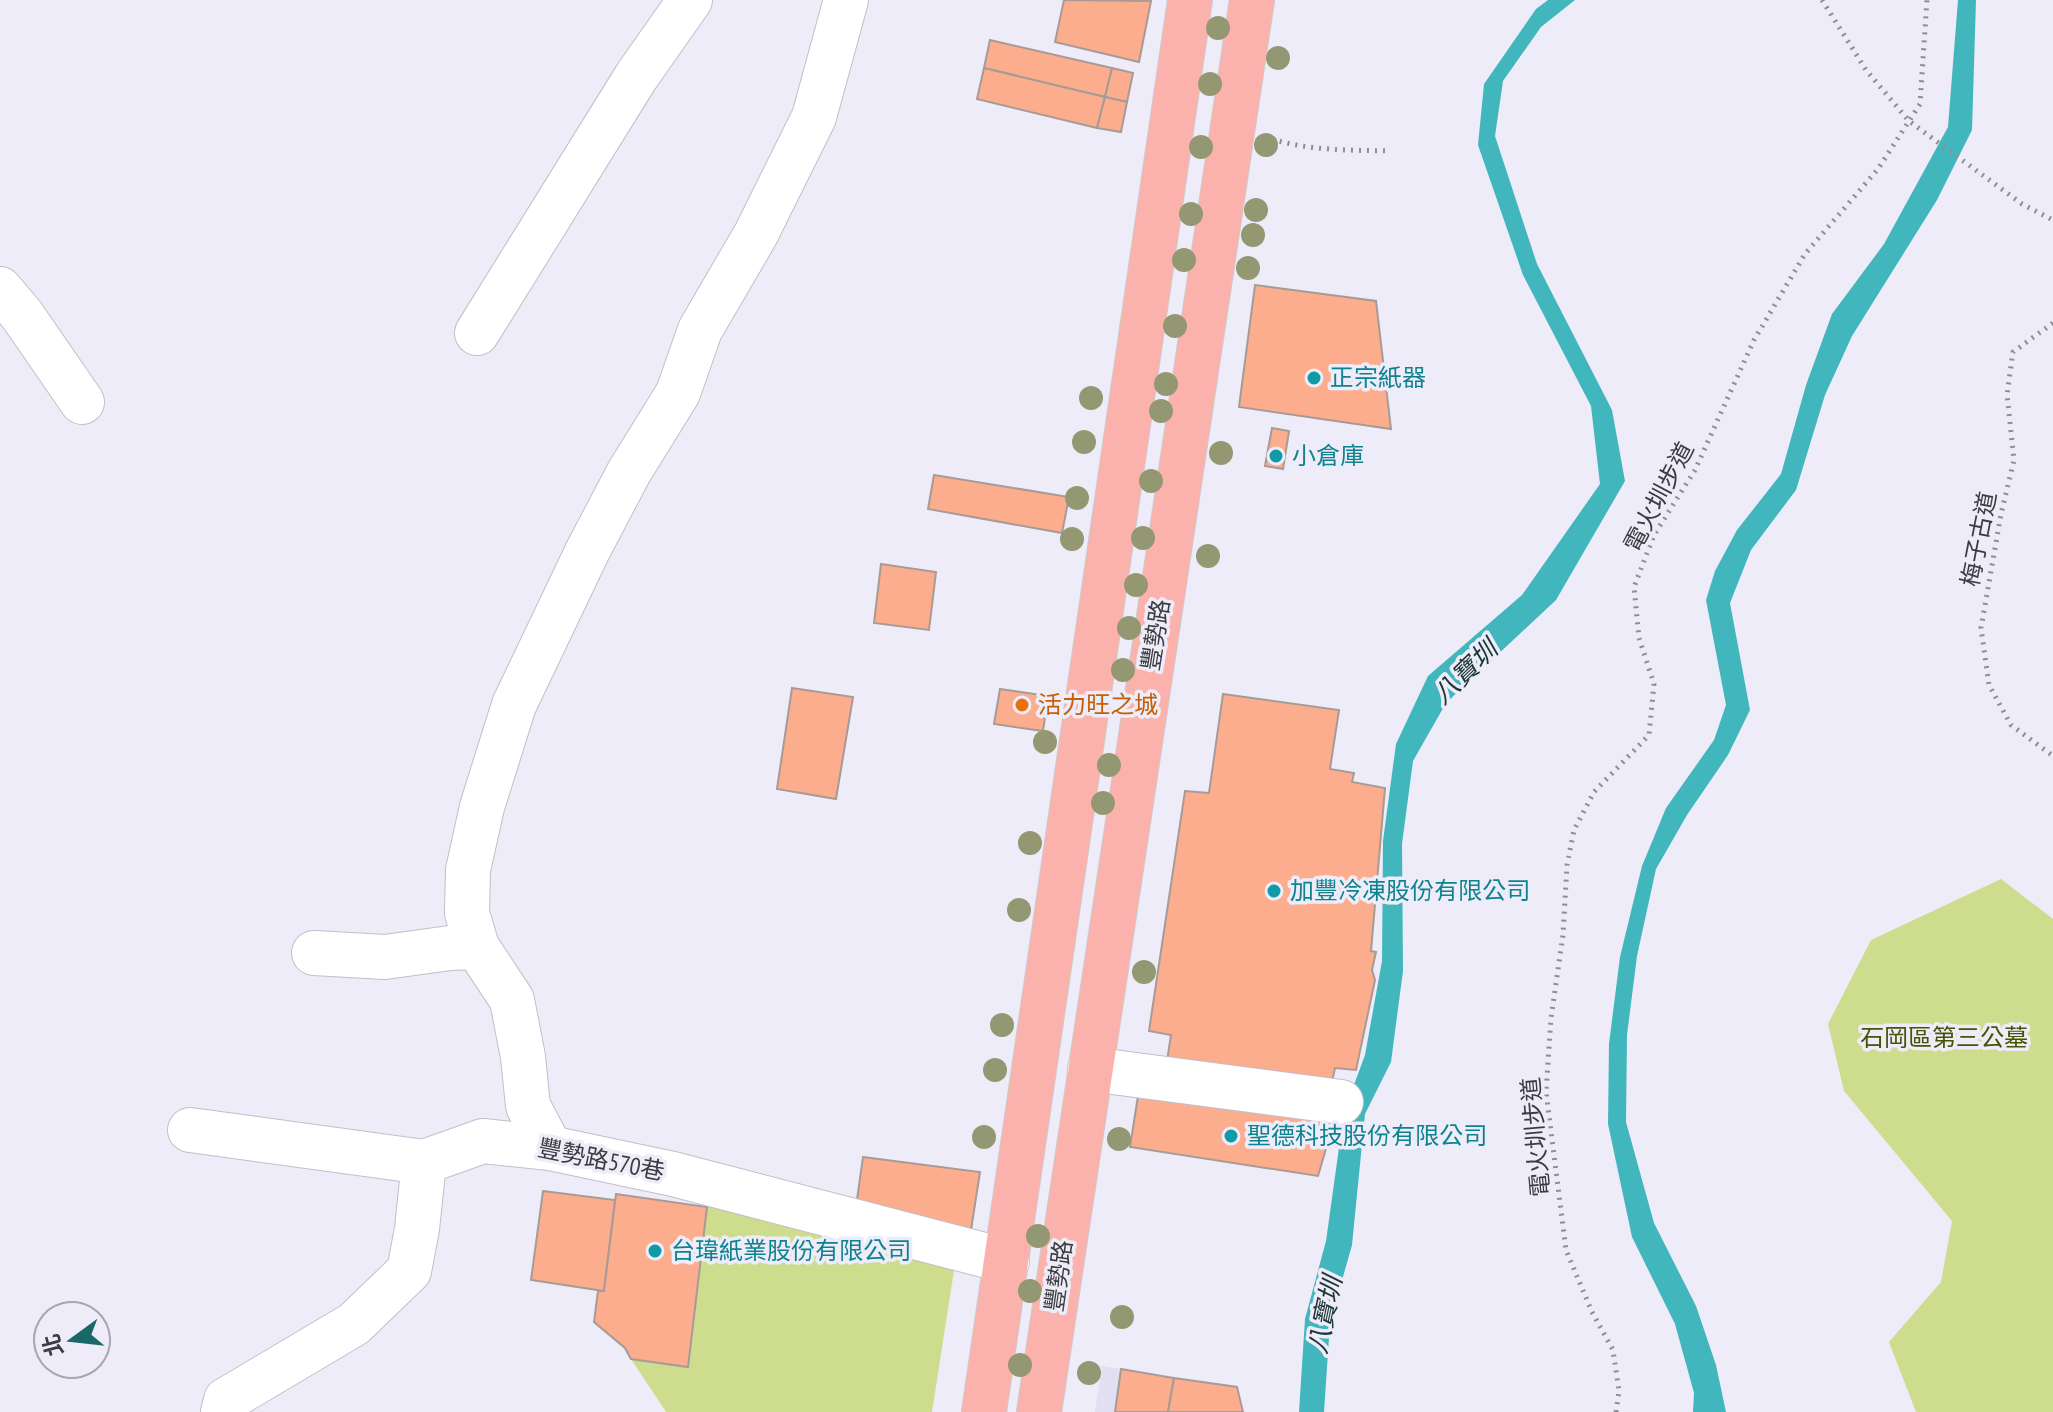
<svg xmlns="http://www.w3.org/2000/svg" width="2053" height="1412" font-family="'PT Sans Narrow','Noto Sans TC',sans-serif">
<rect width="100%" height="100%" fill="#edecf8"/>
<path fill="#e1dff1" d="M 1102,1366 L 1237,1387 L 1243,1412 L 1095,1412 Z"/>
<g fill="#cddd8d">
<path d="M 2001,879 L 2053,919 L 2053,1412 L 1916,1412 L 1889,1342 L 1941,1282 L 1952,1221 L 1844,1091 L 1828,1024 L 1871,940 Z"/>
<path d="M 707,1199 L 955,1264 L 932,1412 L 666,1412 L 631,1359 L 688,1367 Z"/>
</g>
<g fill="#42b6bd">
<path d="M 1548,0 L 1575,0 L 1541,27 L 1503,81 L 1495,136 L 1537,264 L 1612,410 L 1625,481 L 1556,600 L 1446,703 L 1413,761 L 1402,844 L 1403,971 L 1391,1062 L 1365,1114 L 1352,1245 L 1330,1323 L 1324,1412 L 1299,1412 L 1305,1319 L 1326,1241 L 1344,1112 L 1365,1055 L 1382,961 L 1383,841 L 1396,744 L 1428,676 L 1522,595 L 1600,484 L 1591,406 L 1523,275 L 1478,145 L 1484,84 L 1536,9 Z"/>
<path d="M 1958,0 L 1976,0 L 1972,130 L 1937,200 L 1852,336 L 1825,395 L 1796,490 L 1751,550 L 1730,603 L 1750,710 L 1728,755 L 1687,815 L 1656,869 L 1637,956 L 1627,1035 L 1626,1122 L 1654,1223 L 1696,1306 L 1716,1365 L 1726,1412 L 1693,1412 L 1694,1393 L 1675,1324 L 1632,1237 L 1608,1124 L 1609,1044 L 1620,957 L 1642,866 L 1666,808 L 1714,740 L 1726,705 L 1706,600 L 1715,571 L 1737,530 L 1781,474 L 1806,385 L 1832,314 L 1884,244 L 1948,127 Z"/>
</g>
<g fill="#fcad8e" stroke="#a79b96" stroke-width="2">
<path d="M 1064,0 L 1151,1 L 1139,62 L 1055,42 Z"/>
<path d="M 990,40 L 1112,68 L 1105,97 L 984,68 Z"/>
<path d="M 984,68 L 1105,97 L 1097,128 L 977,99 Z"/>
<path d="M 1112,68 L 1133,73 L 1127,102 L 1105,97 Z"/>
<path d="M 1105,97 L 1127,102 L 1121,132 L 1097,128 Z"/>
<path d="M 1255,285 L 1376,301 L 1391,429 L 1239,407 Z"/>
<path d="M 1272,428 L 1289,431 L 1283,469 L 1265,466 Z"/>
<path d="M 934,475 L 1069,497 L 1062,533 L 928,509 Z"/>
<path d="M 881,564 L 936,572 L 929,630 L 874,623 Z"/>
<path d="M 792,688 L 853,697 L 836,799 L 777,789 Z"/>
<path d="M 1000,689 L 1048,696 L 1043,731 L 994,724 Z"/>
<path d="M 1223,694 L 1339,710 L 1330,769 L 1354,773 L 1352,782 L 1385,788 L 1371,951 L 1376,952 L 1372,970 L 1375,980 L 1356,1070 L 1335,1068 L 1330,1091 L 1166,1068 L 1171,1035 L 1149,1031 L 1185,791 L 1209,793 Z"/>
<path d="M 1140,1083 L 1337,1111 L 1318,1176 L 1130,1147 Z"/>
<path d="M 863,1157 L 980,1172 L 971,1230 L 855,1214 Z"/>
<path d="M 543,1191 L 615,1200 L 604,1291 L 531,1280 Z"/>
<path d="M 616,1194 L 707,1207 L 688,1367 L 631,1359 L 625,1348 L 594,1322 L 598,1291 L 604,1291 Z"/>
<path d="M 1121,1369 L 1174,1378 L 1168,1412 L 1115,1412 Z"/>
<path d="M 1174,1378 L 1237,1387 L 1243,1412 L 1168,1412 Z"/>
</g>
<g fill="none" stroke-linecap="round" stroke-linejoin="round">
<g stroke="#c0bfca" stroke-width="46">
<g id="minor">
<path d="M 0,289 L 22,315 L 82,402"/>
<path d="M 477,333 L 636,77 L 690,0"/>
<path d="M 314,953 L 385,957 L 450,948 L 477,947"/>
<path d="M 1090,1069 L 1341,1102"/>
<path d="M 190,1130 L 424,1162 L 483,1141 L 550,1148 L 673,1174 L 1007,1261"/>
<path d="M 550,1148 L 528,1106 L 523,1057 L 512,1000 L 477,947 L 467,913 L 468,870 L 482,807 L 514,705 L 587,552 L 629,472 L 678,393 L 700,330 L 756,234 L 814,117 L 846,0"/>
<path d="M 223,1412 L 226,1400 L 354,1324 L 409,1271 L 417,1229 L 424,1162"/>
</g>
</g>
<g stroke="#cccccd" stroke-width="46">
<g id="major">
<path d="M 984,1412 L 1190,0"/>
<path d="M 1039,1412 L 1252,0"/>
</g>
</g>
<g stroke="#8f8e96" stroke-width="5" stroke-dasharray="2 6" stroke-linecap="butt">
<path d="M 1822,0 L 1866,70 L 1909,121 L 2022,204 L 2053,220"/>
<path d="M 1272,139 C 1310,151 1351,150 1391,151"/>
<path d="M 2053,323 L 2013,352 L 2007,395 L 2014,460 L 2001,514 L 1981,628 L 1989,685 L 2011,725 L 2053,756"/>
<path d="M 1616,1412 L 1619,1391 L 1613,1350 L 1592,1312 L 1566,1250 L 1546,1092 L 1551,1018 L 1563,935 L 1567,865 L 1574,830 L 1594,792 L 1649,735 L 1654,684 L 1639,638 L 1634,587 L 1654,535 L 1695,470 L 1754,340 L 1805,254 L 1878,169 L 1920,104 L 1927,0"/>
</g>
<use href="#minor" stroke="#fff" stroke-width="44"/>
<use href="#major" stroke="#fcb2ac" stroke-width="44"/>
</g>
<g fill="#939872">
<circle cx="1218" cy="28" r="12"/>
<circle cx="1278" cy="58" r="12"/>
<circle cx="1210" cy="84" r="12"/>
<circle cx="1266" cy="145" r="12"/>
<circle cx="1201" cy="147" r="12"/>
<circle cx="1256" cy="210" r="12"/>
<circle cx="1191" cy="214" r="12"/>
<circle cx="1253" cy="235" r="12"/>
<circle cx="1184" cy="260" r="12"/>
<circle cx="1248" cy="268" r="12"/>
<circle cx="1175" cy="326" r="12"/>
<circle cx="1166" cy="384" r="12"/>
<circle cx="1091" cy="398" r="12"/>
<circle cx="1161" cy="411" r="12"/>
<circle cx="1084" cy="442" r="12"/>
<circle cx="1221" cy="453" r="12"/>
<circle cx="1151" cy="481" r="12"/>
<circle cx="1077" cy="498" r="12"/>
<circle cx="1143" cy="538" r="12"/>
<circle cx="1072" cy="539" r="12"/>
<circle cx="1208" cy="556" r="12"/>
<circle cx="1136" cy="585" r="12"/>
<circle cx="1129" cy="628" r="12"/>
<circle cx="1123" cy="670" r="12"/>
<circle cx="1045" cy="742" r="12"/>
<circle cx="1109" cy="765" r="12"/>
<circle cx="1103" cy="803" r="12"/>
<circle cx="1030" cy="843" r="12"/>
<circle cx="1019" cy="910" r="12"/>
<circle cx="1144" cy="972" r="12"/>
<circle cx="1002" cy="1025" r="12"/>
<circle cx="995" cy="1070" r="12"/>
<circle cx="984" cy="1137" r="12"/>
<circle cx="1119" cy="1139" r="12"/>
<circle cx="1038" cy="1236" r="12"/>
<circle cx="1030" cy="1291" r="12"/>
<circle cx="1122" cy="1317" r="12"/>
<circle cx="1020" cy="1365" r="12"/>
<circle cx="1089" cy="1373" r="12"/>
</g>
<g fill="#0f9aa8" stroke="#edecf8" stroke-width="3">
<circle cx="1314" cy="378" r="8"/>
<circle cx="1276" cy="456" r="8"/>
<circle cx="1274" cy="891" r="8"/>
<circle cx="1231" cy="1136" r="8"/>
<circle cx="655" cy="1251" r="8"/>
</g>
<circle fill="#e8710a" stroke="#edecf8" stroke-width="3" cx="1022" cy="705" r="8"/>
<g text-anchor="middle" stroke-width="7" stroke-linejoin="round" paint-order="stroke">
<g font-size="24" fill="#0d838f" stroke="#edecf8" text-anchor="start">
<text x="1330" y="386">正宗紙器</text>
<text x="1292" y="464">小倉庫</text>
<text x="1290" y="899">加豐冷凍股份有限公司</text>
<text x="1247" y="1144">聖德科技股份有限公司</text>
<text x="671" y="1259">台瑋紙業股份有限公司</text>
</g>
<g font-size="24" fill="#3c3c40" stroke="#edecf8">
<text transform="translate(1659 497) rotate(-62)" y="8">電火圳步道</text>
<text transform="translate(1979 539) rotate(-79)" y="8">梅子古道</text>
<text transform="translate(1156 635) rotate(-81)" y="8">豐勢路</text>
<text transform="translate(1536 1137) rotate(-95)" y="8">電火圳步道</text>
<text transform="translate(601 1160) rotate(11)" y="8">豐勢路570巷</text>
<text transform="translate(1059 1276) rotate(-82)" y="8">豐勢路</text>
</g>
<g font-size="24" fill="#c56008" stroke="#edecf8" text-anchor="start">
<text x="1038" y="713">活力旺之城</text>
</g>
<g font-size="24" fill="#495305" stroke="#edecf8">
<text x="1944" y="1046">石岡區第三公墓</text>
</g>
<g font-size="26" font-style="italic" fill="#1c3637" stroke="#edecf8">
<text transform="translate(1465 672) rotate(-44)" y="9">八寶圳</text>
<text transform="translate(1325 1315) rotate(-78)" y="9">八寶圳</text>
</g>
</g>
<g transform="translate(72 1340) rotate(255)"><circle r="38" fill="#edecf8" stroke="#a6a6ae" stroke-width="2"/>
<path d="M0-6L14 30L0 20L-14 30Z" fill="#196767"/>
<text y="-12" font-size="22" font-weight="bold" text-anchor="middle" fill="#3c3c40">北</text>
</g>
</svg>
